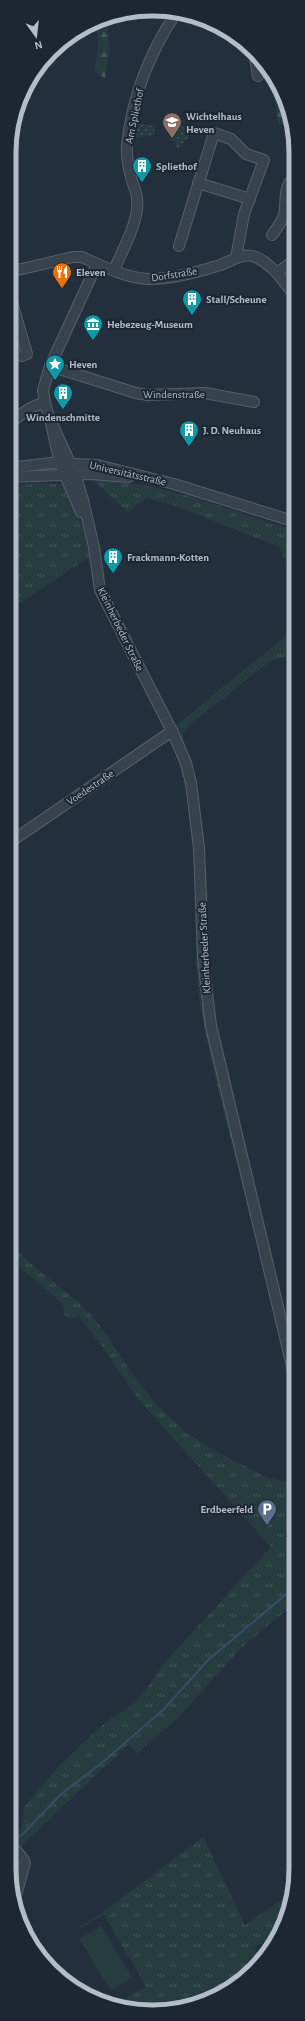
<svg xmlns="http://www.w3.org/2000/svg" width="305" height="2021" font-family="'Alegreya Sans',sans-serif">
<defs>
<pattern id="grass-tufts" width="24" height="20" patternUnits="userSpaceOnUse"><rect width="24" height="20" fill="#263c3f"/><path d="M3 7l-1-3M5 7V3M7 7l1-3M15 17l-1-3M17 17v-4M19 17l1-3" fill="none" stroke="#435659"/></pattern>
<pattern id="forest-firs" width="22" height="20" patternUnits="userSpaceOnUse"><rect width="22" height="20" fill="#263c3f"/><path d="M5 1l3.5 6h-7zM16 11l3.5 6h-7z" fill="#435659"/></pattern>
<pattern id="park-dots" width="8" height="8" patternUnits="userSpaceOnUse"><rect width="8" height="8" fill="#263c3f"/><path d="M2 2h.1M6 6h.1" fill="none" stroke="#435659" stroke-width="1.8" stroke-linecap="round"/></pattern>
</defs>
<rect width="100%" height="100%" fill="#242f3e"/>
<g fill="url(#grass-tufts)">
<path d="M 92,479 L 144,485 L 193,497 L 296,531 L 296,579 L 278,546 L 173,505 L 147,498 L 128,512 Z"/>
<path d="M 37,483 L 63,484 L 67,491 L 89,540 L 106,596 L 174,727 L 292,631 L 296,622 L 296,657 L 280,658 L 269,662 L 189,725 L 182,734 C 214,825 204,919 215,1014 L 296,1357 L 296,1413 C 281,1348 267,1282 251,1218 C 233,1146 212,1075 200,1003 C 194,969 197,934 196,900 C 196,846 191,791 171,741 L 159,745 L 9,848 L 9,837 L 165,730 L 96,595 L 88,558 L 9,610 L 9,486 Z"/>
<path d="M 9,1241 C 32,1270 67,1288 92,1316 C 111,1338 125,1365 143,1388 C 171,1425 203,1446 245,1466 C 260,1474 279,1484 296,1481 L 296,1525 L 284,1536 L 287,1539 L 296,1529 L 296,1602 L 240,1649 L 180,1716 L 137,1753 L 129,1744 L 26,1841 L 20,1850 L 11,1838 L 12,1834 L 21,1829 L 24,1807 L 57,1768 L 99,1728 L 135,1702 L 147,1688 L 165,1662 L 271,1547 L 139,1400 L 97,1339 L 78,1316 L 70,1319 L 64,1315 L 63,1304 L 21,1268 L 9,1262 Z"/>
<path d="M 203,1837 L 245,1925 L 292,1893 L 281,1932 L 255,1947 L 260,1960 L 247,1976 L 199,2004 L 143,2012 L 116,2004 L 146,1986 L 104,1915 L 74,1931 L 102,1913 Z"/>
</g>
<g fill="url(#forest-firs)">
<path d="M 106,17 L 110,46 L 105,79 L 95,71 L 98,46 L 96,23 Z"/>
<path d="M 271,76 L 285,97 L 292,128 L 278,123 Z"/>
</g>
<g fill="url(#park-dots)">
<path d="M 135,123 L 154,126 L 155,135 L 133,138 Z"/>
<path d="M 170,125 L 198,127 L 178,149 L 176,147 L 175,141 L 171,141 Z"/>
</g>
<path fill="#263c3f" d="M 101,1926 L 132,1977 L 111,1991 L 79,1939 Z"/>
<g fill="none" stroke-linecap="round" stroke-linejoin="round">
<g stroke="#394c67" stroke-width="2">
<path d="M 200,977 L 202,998"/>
<path d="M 203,1004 L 205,1024 L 227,1113"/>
<path d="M 292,1385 L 296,1401"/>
<path d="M 15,1839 L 23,1834 L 60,1795 L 104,1761 L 164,1709 L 207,1661 L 296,1586"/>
</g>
<g stroke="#565f6c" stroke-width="12">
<g id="minor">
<path d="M 254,51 L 258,76"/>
<path d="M 198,183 L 250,199"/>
<path d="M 272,235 C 276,229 282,222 284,215 C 287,203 282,184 296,177"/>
<path d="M 179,246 L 214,133 L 231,139 L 246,154 L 264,160 L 244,214 L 236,258"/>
<path d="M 114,270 C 122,251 140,220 137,199 C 137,193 134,187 132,181 C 129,170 126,157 127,145 C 132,98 150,52 176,13"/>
<path d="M 9,272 L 73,257 L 82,257 C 102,266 126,278 148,279 C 169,279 198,272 217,266 C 229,263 240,253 252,256 C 262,258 269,266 277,273 L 296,259"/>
<path d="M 277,273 L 296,297"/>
<path d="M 9,292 L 27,354 L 22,356"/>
<path d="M 50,366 L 136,393 L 148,395 L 205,393 L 254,402"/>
<path d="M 50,419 L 75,474 L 83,500 L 94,547 L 100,590 L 172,731 L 186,763 L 191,783 L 199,848 L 203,957 L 211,1026 L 296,1383"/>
<path d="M 9,424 C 21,415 29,406 45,403"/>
<path d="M 9,468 L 51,463 L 97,465 L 174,484 L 296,522"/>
<path d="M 9,477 L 91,474 L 129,477"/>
<path d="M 81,512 L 60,464 L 50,419 L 45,403 L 43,390 L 50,366 L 97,264"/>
<path d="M 9,843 L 172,731"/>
<path d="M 9,1842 C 13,1850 23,1855 25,1863 L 15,1899"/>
</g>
</g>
<use href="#minor" stroke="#38414e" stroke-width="10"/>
</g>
<defs>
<g id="school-pin" transform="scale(1)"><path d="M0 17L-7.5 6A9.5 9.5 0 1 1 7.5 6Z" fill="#8d6e63" stroke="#1d2633"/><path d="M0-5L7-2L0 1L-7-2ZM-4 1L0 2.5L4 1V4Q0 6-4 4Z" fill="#fff"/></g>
<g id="building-pin" transform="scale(1)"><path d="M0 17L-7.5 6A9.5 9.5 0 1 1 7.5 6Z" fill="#0f9aa8" stroke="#1d2633"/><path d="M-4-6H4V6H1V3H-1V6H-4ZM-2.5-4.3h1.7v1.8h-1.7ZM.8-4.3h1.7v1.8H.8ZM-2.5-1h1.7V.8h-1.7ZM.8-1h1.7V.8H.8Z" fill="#fff"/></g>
<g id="restaurant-pin" transform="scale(1)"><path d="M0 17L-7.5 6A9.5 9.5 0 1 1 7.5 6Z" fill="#e8710a" stroke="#1d2633"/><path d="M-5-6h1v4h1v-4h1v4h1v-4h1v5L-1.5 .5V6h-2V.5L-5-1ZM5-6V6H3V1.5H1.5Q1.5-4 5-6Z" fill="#fff"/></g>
<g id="museum-pin" transform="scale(1)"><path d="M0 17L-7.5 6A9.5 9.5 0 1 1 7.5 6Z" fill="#0f9aa8" stroke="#1d2633"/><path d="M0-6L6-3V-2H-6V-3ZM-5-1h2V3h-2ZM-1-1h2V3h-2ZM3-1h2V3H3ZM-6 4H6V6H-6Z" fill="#fff"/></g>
<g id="sight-pin" transform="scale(1)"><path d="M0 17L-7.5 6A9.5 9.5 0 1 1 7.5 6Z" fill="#0f9aa8" stroke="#1d2633"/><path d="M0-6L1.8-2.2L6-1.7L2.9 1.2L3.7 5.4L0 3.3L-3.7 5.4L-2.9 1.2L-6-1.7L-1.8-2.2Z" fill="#fff"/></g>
<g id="parking-pin" transform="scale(1)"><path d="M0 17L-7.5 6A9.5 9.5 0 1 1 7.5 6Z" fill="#5c6f8a" stroke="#1d2633"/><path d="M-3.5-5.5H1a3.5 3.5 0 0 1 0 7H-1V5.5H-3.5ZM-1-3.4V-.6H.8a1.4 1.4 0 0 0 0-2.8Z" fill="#fff"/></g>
</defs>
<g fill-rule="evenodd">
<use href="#school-pin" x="172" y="122"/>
<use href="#building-pin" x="142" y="166"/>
<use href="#restaurant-pin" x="62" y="272"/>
<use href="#building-pin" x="192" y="299"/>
<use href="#museum-pin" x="93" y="324"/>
<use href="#sight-pin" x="55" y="364"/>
<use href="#building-pin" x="63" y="393"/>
<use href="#building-pin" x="189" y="430"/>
<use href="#building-pin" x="113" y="557"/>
<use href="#parking-pin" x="267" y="1509"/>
</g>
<g text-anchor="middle" stroke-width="4" stroke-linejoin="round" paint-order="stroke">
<g font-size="11" fill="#b4bcc9" stroke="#1d2633">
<text transform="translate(134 116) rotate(-78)" y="4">Am Spliethof</text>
<text transform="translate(174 274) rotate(-9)" y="4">Dorfstraße</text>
<text x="174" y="398">Windenstraße</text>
<text transform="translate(128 473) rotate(13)" y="4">Universitätsstraße</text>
<text transform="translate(121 629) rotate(64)" y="4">Kleinherbeder Straße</text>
<text transform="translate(90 787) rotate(-34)" y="4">Voedestraße</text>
<text transform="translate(204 948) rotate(-93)" y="4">Kleinherbeder Straße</text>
</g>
<g font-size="11" font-weight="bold" fill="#b4bcc9" stroke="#1d2633" text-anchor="start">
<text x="186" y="120">Wichtelhaus<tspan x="186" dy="13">Heven</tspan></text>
<text x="156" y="170">Spliethof</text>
<text x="76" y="276">Eleven</text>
<text x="206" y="303">Stall/Scheune</text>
<text x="107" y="328">Hebezeug-Museum</text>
<text x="69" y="368">Heven</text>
<text x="63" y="421" text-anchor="middle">Windenschmitte</text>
<text x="203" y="434">J. D. Neuhaus</text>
<text x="127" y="561">Frackmann-Kotten</text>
<text x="253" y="1513" text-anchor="end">Erdbeerfeld</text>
</g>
</g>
<path d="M0 0H305V2021H0ZM152 16H153A136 136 0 0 1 289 152V1869A136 136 0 0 1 153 2005H152A136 136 0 0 1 16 1869V152A136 136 0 0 1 152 16Z" fill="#1d2633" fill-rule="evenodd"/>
<path fill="none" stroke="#b4bcc9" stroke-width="5" d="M152 16H153A136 136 0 0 1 289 152V1869A136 136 0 0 1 153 2005H152A136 136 0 0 1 16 1869V152A136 136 0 0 1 152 16Z"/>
<g transform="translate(36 36) rotate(165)" stroke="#1d2633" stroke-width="3" paint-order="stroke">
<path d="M0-3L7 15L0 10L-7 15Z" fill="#b4bcc9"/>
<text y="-6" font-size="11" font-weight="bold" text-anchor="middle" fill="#b4bcc9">N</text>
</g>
</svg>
